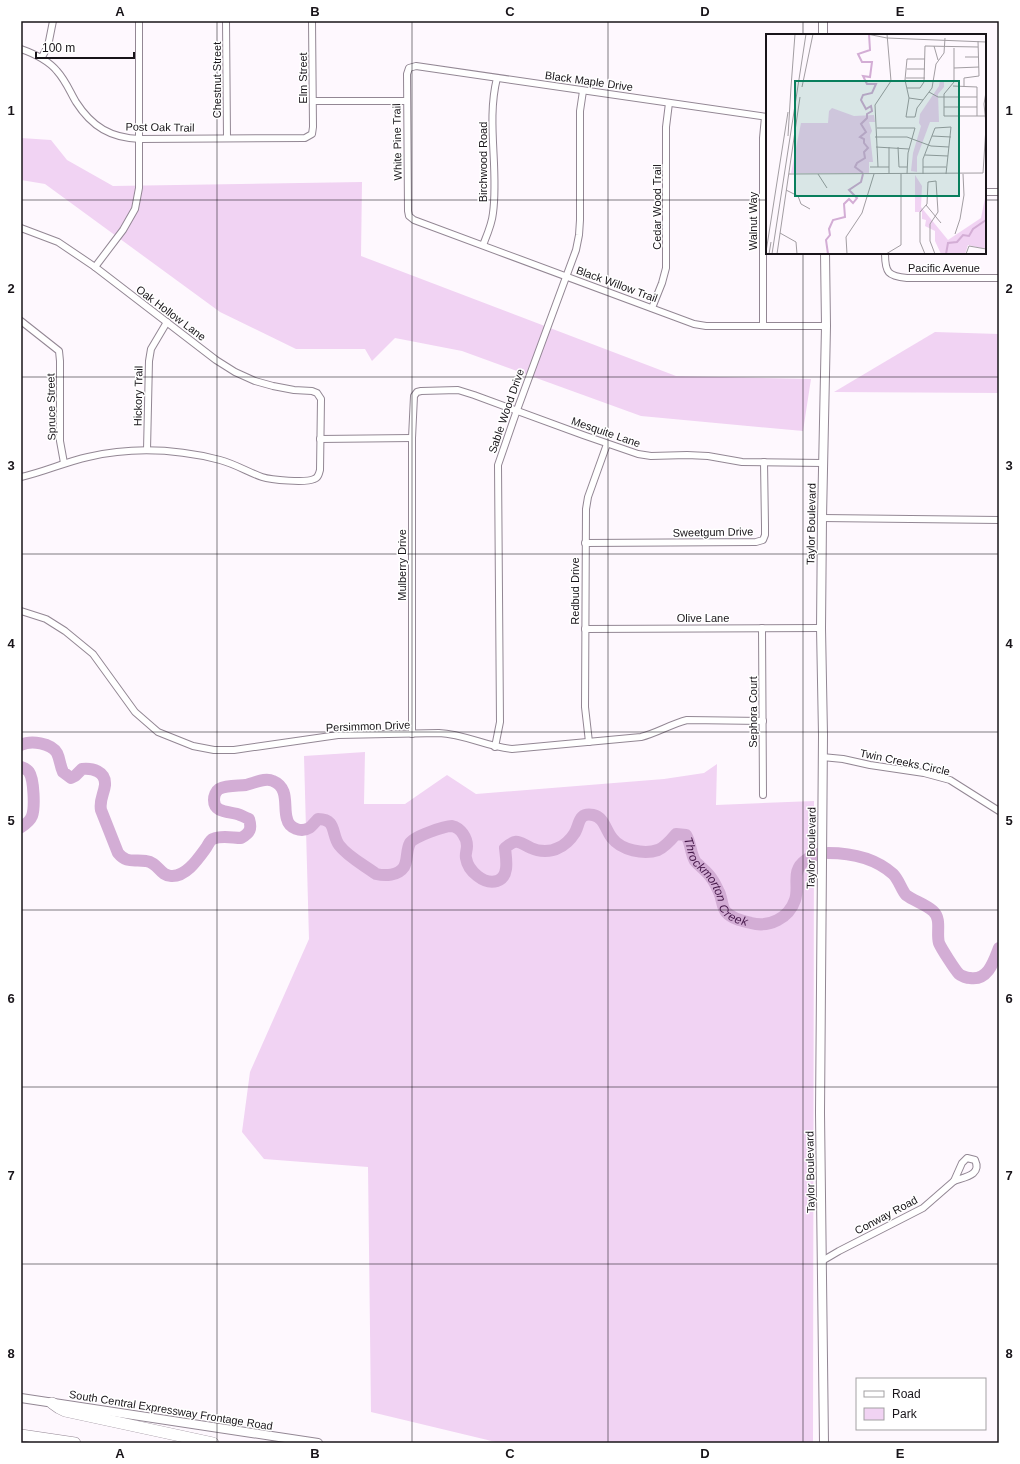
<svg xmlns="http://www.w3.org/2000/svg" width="1020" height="1464" font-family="Helvetica,sans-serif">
<rect width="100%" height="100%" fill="#fef8fe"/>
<g fill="#f1d3f3">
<path d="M 21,138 L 51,140 L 67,160 L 113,186 L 362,182 L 361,256 L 676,376 L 811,379 L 803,431 L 641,416 L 462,351 L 395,338 L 372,361 L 365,349 L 296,349 L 220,312 L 45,184 L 21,180 Z"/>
<path d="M 935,332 L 999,334 L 999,393 L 834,392 Z"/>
<path d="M 365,752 L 364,804 L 405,804 L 447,775 L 476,794 L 664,779 L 704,773 L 717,764 L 716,805 L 814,801 L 813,1443 L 500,1443 L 371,1412 L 368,1167 L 264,1159 L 242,1132 L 250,1072 L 309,939 L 304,756 Z"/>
</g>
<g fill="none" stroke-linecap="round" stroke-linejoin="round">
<g stroke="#d3add5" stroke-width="12">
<path id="s1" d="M 21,745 C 31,740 51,743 57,753 C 60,759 60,766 63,772 L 71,778 L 75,776 L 82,769 C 92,768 106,771 105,785 C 104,794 99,800 101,810 L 118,853 C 127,864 134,859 146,861 C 158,862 160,876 171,876 C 186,877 198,859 206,848 C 208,845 210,840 213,839 C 221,835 233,838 241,838 C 250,833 252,829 249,819 C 246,818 243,816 240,815 C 231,811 214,814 214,800 C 214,796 216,791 219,789 C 227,785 238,786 246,785 C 255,783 265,777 273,781 C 290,788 283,807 287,819 C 289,828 301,833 309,828 C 312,826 315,822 318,819 C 337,819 331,834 339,845 C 348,857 364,865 376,874 C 385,876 398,876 404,867 C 408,860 406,850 410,843 C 413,837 444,826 452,826 C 461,828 467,838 467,846 C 467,850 465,855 466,858 C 468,871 484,885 497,881 C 510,877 506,858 505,848 C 518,837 519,843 531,848 C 539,852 551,852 558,848 C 564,846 571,839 574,834 C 580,826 577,812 593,815 C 604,817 606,831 612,838 C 621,850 644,855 658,850 C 665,847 671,840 676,834 L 686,835 C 691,843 690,852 695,861 C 700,867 708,872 712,879 C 715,883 717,888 719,892 C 722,898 722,908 726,912 C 732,919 743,921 751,923 C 769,928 789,918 795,900 C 800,885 790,871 806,860 C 810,857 814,855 819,854"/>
<path d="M 21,767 C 24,768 27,769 29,772 C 34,779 35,808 32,816 C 30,821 26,824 21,827"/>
<path d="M 828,853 C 851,853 875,858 893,874 C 899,880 901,889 906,895 C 914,901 925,904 933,911 C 942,919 936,933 939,943 C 941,948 955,970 959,974 C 961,976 967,978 970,978 C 988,981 994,961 999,948"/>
</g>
<g stroke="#938794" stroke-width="8">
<g id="minor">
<path d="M 226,21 L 227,138"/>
<path d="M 21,49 C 35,54 48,60 57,71 C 66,81 70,92 76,102 C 92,127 111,138 140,139 L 305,138 L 312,134 L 313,127 L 312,21"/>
<path d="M 42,57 L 48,46 L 53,21"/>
<path d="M 313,101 L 407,101"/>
<path d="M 767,117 L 416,66 L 409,68 L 407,74 L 408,211 L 409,216 L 414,220 L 694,324 L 706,326 L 826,326"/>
<path d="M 985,192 L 999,192"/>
<path d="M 21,228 L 58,242 L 95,267 L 216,360 L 235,372 L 255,381 L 273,386 L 294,390 L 312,391 L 317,393 L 321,399 L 320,470 C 319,474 318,478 314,479 C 306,483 271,480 262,477 C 248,472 235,464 220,460 C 177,449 131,447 88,457 C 65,462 44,472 21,477"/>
<path d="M 483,245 C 487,235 492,224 493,213 C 499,169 486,122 497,78"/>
<path d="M 885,253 C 885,273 888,276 907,278 L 999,278"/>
<path d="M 95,267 L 123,230 L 135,209 L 139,188 L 139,21"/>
<path d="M 652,308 L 662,283 L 666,268 L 666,127 L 669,103"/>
<path d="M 21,321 L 59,351 L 60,361 L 60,441 L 64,463"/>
<path d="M 763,326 L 763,138 L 765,117"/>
<path d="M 320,439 L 412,438"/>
<path d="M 147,450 L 149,361 L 151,349 L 167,322"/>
<path d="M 822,518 L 999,520"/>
<path d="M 585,543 L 756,542 L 763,540 L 765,535 L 765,526 L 764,462"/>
<path d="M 21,611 L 46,619 L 65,631 L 93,654 L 135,712 L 158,732 L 193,746 L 214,750 L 234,750 L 338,735 L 439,733 C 465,734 487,747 512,749 L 641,737 C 657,733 671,724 687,720 L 763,721"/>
<path d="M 762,628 L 763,795"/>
<path d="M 585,629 L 821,628"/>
<path d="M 412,734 L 412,438 L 414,396 L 417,392 L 421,391 L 458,390 L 474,395 L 583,435 L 638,454 L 651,456 L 687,455 L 708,456 L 742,462 L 823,463"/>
<path d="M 589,742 L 585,707 L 586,509 L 588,497 L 607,444"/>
<path d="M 495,747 L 500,722 L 498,465 L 517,410 L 576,250 L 579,235 L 580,220 L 580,111 L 583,91"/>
<path d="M 822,757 L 843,759 L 870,765 L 924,773 L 950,780 L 999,811"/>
<path d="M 967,1158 L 975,1160 C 982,1175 965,1177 954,1181 L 962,1163 Z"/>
<path d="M 822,1261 L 839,1251 L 923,1208 L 954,1181"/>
</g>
</g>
<g stroke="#938794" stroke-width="10">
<g id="tertiary">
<path d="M 823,21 L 823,35"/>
<path d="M 21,1398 L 318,1443"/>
<path d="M 824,1443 L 820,1113 L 823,735 L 821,628 L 822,518 L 826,326 L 825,253"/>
</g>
</g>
<g stroke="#938794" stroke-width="12">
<g id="motorway">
<path d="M 52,1403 L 59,1408 L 65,1411 L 213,1443"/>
<path d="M 21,1435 L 75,1443"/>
</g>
</g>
<use href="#minor" stroke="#fff" stroke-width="6"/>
<use href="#tertiary" stroke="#fff" stroke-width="8"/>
<use href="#motorway" stroke="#fff" stroke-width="11"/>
</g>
<path fill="none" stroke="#181419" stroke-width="1" stroke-opacity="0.55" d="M 217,21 L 217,1443M 412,21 L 412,1443M 608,21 L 608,1443M 803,21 L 803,35M 21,200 L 767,200M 985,200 L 999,200M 803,253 L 803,1443M 21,377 L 999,377M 21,554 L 999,554M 21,732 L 999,732M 21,910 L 999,910M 21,1087 L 999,1087M 21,1264 L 999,1264"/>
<g text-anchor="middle" stroke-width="3" stroke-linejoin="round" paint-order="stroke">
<g font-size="11" fill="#181419" stroke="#fff">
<text transform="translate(303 78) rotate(-90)" y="4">Elm Street</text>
<text transform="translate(217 80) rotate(-90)" y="4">Chestnut Street</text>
<text transform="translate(589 81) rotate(8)" y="4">Black Maple Drive</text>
<text transform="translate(160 127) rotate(1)" y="4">Post Oak Trail</text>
<text transform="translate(397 142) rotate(-91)" y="4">White Pine Trail</text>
<text transform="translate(483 162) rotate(-90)" y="4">Birchwood Road</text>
<text transform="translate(657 207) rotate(-90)" y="4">Cedar Wood Trail</text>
<text transform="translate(753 221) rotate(-90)" y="4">Walnut Way</text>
<text x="944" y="272">Pacific Avenue</text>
<text transform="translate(617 284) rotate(20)" y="4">Black Willow Trail</text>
<text transform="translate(171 313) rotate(37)" y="4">Oak Hollow Lane</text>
<text transform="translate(138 396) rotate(-89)" y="4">Hickory Trail</text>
<text transform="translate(51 407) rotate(-91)" y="4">Spruce Street</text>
<text transform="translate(506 411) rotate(-71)" y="4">Sable Wood Drive</text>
<text transform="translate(606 432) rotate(19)" y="4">Mesquite Lane</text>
<text transform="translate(811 524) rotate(-89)" y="4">Taylor Boulevard</text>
<text transform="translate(713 532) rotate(-1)" y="4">Sweetgum Drive</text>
<text transform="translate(402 565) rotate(-90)" y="4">Mulberry Drive</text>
<text transform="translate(575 591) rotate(-90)" y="4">Redbud Drive</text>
<text x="703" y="622">Olive Lane</text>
<text transform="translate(753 712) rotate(-90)" y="4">Sephora Court</text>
<text transform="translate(368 726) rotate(-2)" y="4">Persimmon Drive</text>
<text transform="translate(905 762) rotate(12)" y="4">Twin Creeks Circle</text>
<text transform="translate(811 848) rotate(-89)" y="4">Taylor Boulevard</text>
<text transform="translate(810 1172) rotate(-91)" y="4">Taylor Boulevard</text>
<text transform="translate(886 1215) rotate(-28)" y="4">Conway Road</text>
<text transform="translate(171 1410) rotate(9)" y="4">South Central Expressway Frontage Road</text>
</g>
<g font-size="12" font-style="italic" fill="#46184a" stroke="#fff">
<text dy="4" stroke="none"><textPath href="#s1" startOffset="1137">Throckmorton Creek</textPath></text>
</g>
</g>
<g transform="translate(766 34)">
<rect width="220" height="220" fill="#fef8fe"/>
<path d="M 174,46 L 178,47 L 178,53 L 172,60 L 173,88 L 164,88 L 151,123 L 151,138 L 145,137 L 147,119 L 155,92 L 153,89 L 154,80 L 173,52 ZM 66,74 L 88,82 L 108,81 L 109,88 L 103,88 L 106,97 L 104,101 L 107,128 L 103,128 L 103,139 L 25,139 L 35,89 L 62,89 L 63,77 ZM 149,141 L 156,152 L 155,173 L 182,206 L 215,184 L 220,159 L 220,215 L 202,211 L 199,220 L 175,220 L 169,207 L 169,197 L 159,192 L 160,186 L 156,185 L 156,178 L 149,178 Z" fill="#f1d3f3"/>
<path fill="none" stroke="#d3add5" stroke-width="2" d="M 97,139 L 89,133 L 91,129 L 99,124 L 98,118 L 102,114 L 98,109 L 98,105 L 94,103 L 100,98 L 95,90 L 101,84 L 101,80 L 106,77 L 105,72 L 100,75 L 95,66 L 97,61 L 106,59 L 110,50 L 101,50 L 97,42 L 104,43 L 106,28 L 96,28 L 92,20 L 104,16 L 103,0M 62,220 L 60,206 L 64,201 L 63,195 L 67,186 L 79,183 L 78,170 L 83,165 L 87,169 L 91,164 L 83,156 L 95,148 L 97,140M 180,220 L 182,209 L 191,208 L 197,201 L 203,202 L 207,195 L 220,186"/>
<path fill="none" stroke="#a29da2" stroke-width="1" d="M 101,0 L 121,4 L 220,8M 168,12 L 172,26M 188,14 L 188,48 L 178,60 L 178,82 L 220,82M 199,23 L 212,23M 159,25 L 141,25 L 139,46 L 143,64 L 140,83 L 149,83 L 151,74 L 166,54 L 170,30 L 178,19 L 179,4M 188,34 L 213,33M 141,35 L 159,35M 140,44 L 159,44M 187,52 L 211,53 L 211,82M 25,53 L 29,0M 36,53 L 47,0M 198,53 L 198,44 L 213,42 L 212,7M 141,54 L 154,54 L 158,48 L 159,12 L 212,13M 163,58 L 172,63 L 211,63M 220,58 L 218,70 L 220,90M 143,64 L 157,66M 178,73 L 211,73M 111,94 L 149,94 L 142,119 L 141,140M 22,102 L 25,53M 166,102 L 185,103M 109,103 L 141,103 L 165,112 L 183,113M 110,113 L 143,115M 123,113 L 123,139M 132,113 L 133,133 L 141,133M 159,121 L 182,122M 104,133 L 123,133M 112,133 L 109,71 L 125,47 L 121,0M 157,133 L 180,133M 23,140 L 217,139 L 220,93M 52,140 L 61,154M 157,140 L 157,125 L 169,94 L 185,93 L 180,140M 20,156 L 32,162 L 35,170 L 44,175M 160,171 L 175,189M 14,199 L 30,208 L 31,220M 189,200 L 194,185 L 198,161 L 197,140M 0,218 L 22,78M 3,220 L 5,208M 6,220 L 40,0M 11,220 L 34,63M 81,220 L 80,203 L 96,179 L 108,140M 120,220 L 135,211 L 135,140M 159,220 L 154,208 L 154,178 L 161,170 L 162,148 L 170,147 L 172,178 L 164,190 L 164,207 L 169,220M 200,220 L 203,212 L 220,215"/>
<path fill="#097f5d" fill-opacity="0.15" stroke="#097f5d" stroke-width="2" d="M 29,47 L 193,47 L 193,162 L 29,162 Z"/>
<rect width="220" height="220" fill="none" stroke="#181419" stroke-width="2"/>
</g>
<rect width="1020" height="1464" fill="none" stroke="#ffffff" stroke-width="44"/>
<rect x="856" y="1378" width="130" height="52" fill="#ffffff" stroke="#a3a1a3"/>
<rect x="864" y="1391" width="20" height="6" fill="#ffffff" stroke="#a3a1a3"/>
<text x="892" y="1398" font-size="12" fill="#181419">Road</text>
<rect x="864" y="1408" width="20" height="12" fill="#f1d3f3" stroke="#a3a1a3"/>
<text x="892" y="1418" font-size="12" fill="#181419">Park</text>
<path d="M36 52v6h98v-6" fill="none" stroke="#181419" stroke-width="2"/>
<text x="42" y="52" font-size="12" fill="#181419" stroke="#ffffff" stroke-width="3" paint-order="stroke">100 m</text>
<rect x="22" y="22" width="976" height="1420" fill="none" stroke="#181419" stroke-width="1.5"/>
<g font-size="13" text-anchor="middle" font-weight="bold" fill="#181419">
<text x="120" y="16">A</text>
<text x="315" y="16">B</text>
<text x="510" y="16">C</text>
<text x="705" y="16">D</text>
<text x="900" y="16">E</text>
<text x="11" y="115">1</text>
<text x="1009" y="115">1</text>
<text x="11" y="293">2</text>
<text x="1009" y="293">2</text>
<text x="11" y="470">3</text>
<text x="1009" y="470">3</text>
<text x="11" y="648">4</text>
<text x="1009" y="648">4</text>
<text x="11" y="825">5</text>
<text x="1009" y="825">5</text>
<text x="11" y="1003">6</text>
<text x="1009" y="1003">6</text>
<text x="11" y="1180">7</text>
<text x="1009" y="1180">7</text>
<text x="11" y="1358">8</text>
<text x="1009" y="1358">8</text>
<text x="120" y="1458">A</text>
<text x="315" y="1458">B</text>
<text x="510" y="1458">C</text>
<text x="705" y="1458">D</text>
<text x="900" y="1458">E</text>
</g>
</svg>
